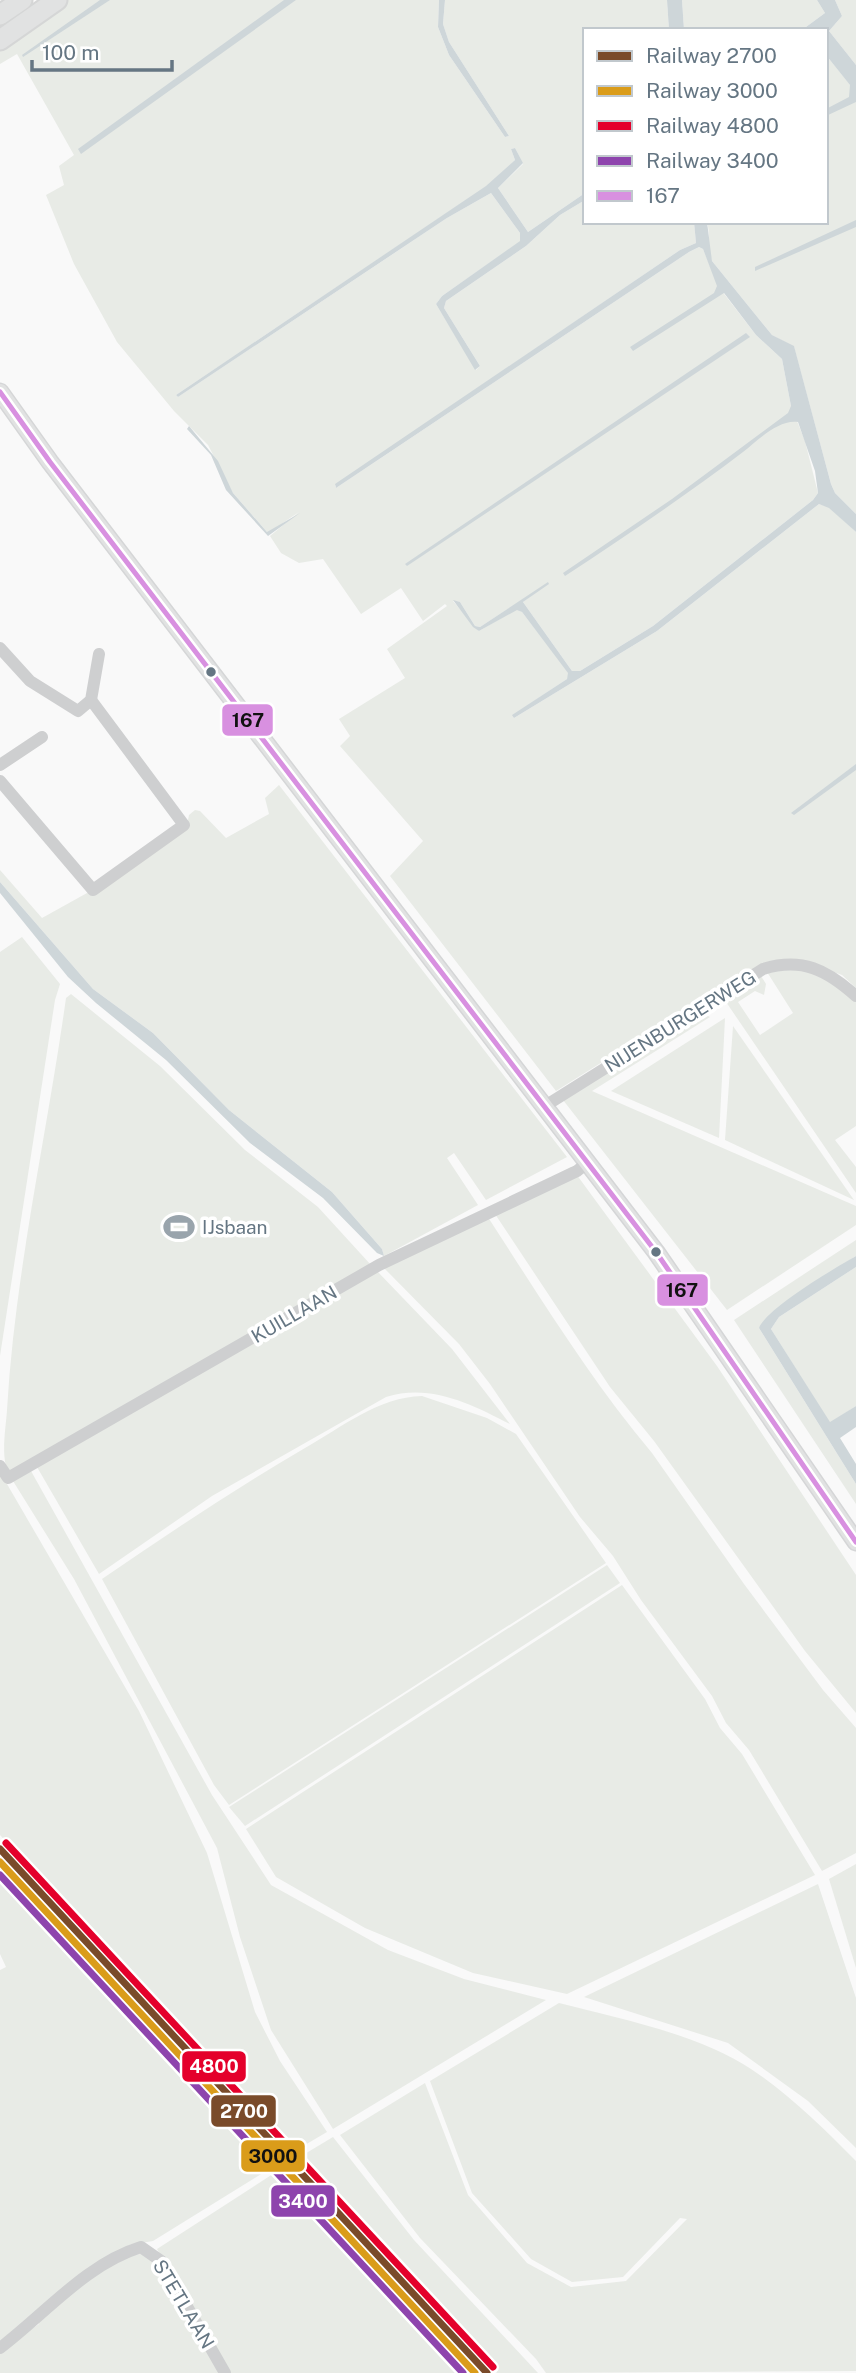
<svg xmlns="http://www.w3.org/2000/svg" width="856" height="2373" font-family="'Public Sans',sans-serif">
<rect width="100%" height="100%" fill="#f9f9f9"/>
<g fill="#e8ebe6">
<path d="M 68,0 L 439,0 L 438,27 L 449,55 L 505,137 L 509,136 L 449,42 L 443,24 L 445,0 L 667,0 L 669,30 L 585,30 L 585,193 L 528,232 L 498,188 L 523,164 L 515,148 L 511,149 L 515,160 L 487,186 L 176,395 L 178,397 L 447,218 L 491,193 L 520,233 L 521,241 L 442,296 L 436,304 L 476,370 L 480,366 L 444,308 L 446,301 L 526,246 L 560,215 L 585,200 L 585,222 L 694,222 L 696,243 L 680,250 L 335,485 L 336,488 L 689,252 L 699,247 L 703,249 L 718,286 L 756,335 L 782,359 L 791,406 L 805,441 L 818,493 L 813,500 L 653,626 L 580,671 L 572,671 L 523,602 L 548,583 L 480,627 L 475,626 L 460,602 L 453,601 L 479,631 L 517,609 L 522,612 L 569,673 L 567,679 L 513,715 L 514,718 L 657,631 L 819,504 L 829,507 L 856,532 L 856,988 L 842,975 L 806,962 L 766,965 L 714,992 L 556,1091 L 390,876 L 423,841 L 340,746 L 350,736 L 339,719 L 405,678 L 387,649 L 447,606 L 445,604 L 423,621 L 401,588 L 361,614 L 323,559 L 299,563 L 281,553 L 270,536 L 299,512 L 268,533 L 233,493 L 208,445 L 174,411 L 117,342 L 74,264 L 46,195 L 64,185 L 59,166 L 74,155 L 17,54 L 0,64 L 0,48 Z"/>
<path d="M 682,0 L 817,0 L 825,13 L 806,27 L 807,30 L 684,30 Z"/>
<path d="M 835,0 L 856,0 L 856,65 L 829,31 L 842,16 Z"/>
<path d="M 826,55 L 856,92 L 856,514 L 835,493 L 831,484 L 794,347 L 772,335 L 712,261 C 707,247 711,236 707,222 L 826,222 Z"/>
<path d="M 279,785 L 567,1157 L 486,1200 L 454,1153 L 447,1158 L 478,1205 L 384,1256 L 382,1249 L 332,1192 L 229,1110 L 153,1033 L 93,989 L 0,882 L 0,870 L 42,918 L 87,893 L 187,825 L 189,815 L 195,810 L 200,811 L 226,838 L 269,814 L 265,798 Z"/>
<path d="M 22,937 L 60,984 L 55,1000 L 0,1356 L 0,952 Z"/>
<path d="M 775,969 L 815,970 L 856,999 L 856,1126 L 835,1140 L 856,1167 L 856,1193 L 724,999 L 761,976 L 766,984 L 764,995 L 755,991 L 738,1002 L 760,1035 L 793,1013 L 767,972 Z"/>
<path d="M 71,994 L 160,1066 L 245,1150 L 318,1207 L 371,1265 L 9,1473 C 0,1458 6,1427 7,1410 C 15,1271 47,1135 66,998 Z"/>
<path d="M 700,1012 L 710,1017 L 592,1091 L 856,1206 L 856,1225 L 727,1310 L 563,1100 Z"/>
<path d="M 725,1018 L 719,1138 L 611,1091 Z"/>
<path d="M 733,1026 L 854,1200 L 725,1140 Z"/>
<path d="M 571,1167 L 717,1366 L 856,1575 L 856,1713 L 805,1651 L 654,1441 L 610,1387 L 491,1208 Z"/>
<path d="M 484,1211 C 538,1294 589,1378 652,1453 L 744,1584 L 823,1690 L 856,1728 L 856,1853 L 822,1871 L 749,1750 L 726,1723 L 712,1696 L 641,1600 L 613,1556 L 580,1517 L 490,1384 L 459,1344 L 384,1268 Z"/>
<path d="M 856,1240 L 856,1256 L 799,1293 L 759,1328 L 856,1484 L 856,1504 L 734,1320 Z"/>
<path d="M 856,1267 L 856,1406 L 830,1423 L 771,1329 L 779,1317 Z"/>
<path d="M 377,1271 L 452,1349 L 510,1424 C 471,1404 430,1383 386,1397 L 212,1496 L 99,1574 L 37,1467 Z"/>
<path d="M 422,1396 L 487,1418 L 516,1434 L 606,1563 L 229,1805 L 214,1785 L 102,1579 C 169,1533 235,1489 305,1448 C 342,1427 379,1397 422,1396 Z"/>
<path d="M 31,1471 L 212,1795 L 271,1885 L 388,1950 L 464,1979 L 546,2000 L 333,2129 L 271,2030 L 240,1937 L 217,1848 L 74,1579 L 13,1481 Z"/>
<path d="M 0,1472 L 139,1711 L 207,1853 L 255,2012 L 280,2061 L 327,2132 L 293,2152 L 0,1835 Z"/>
<path d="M 607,1565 L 620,1583 L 245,1826 L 229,1807 Z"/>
<path d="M 622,1585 L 705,1699 L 720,1728 L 742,1754 L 815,1875 L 567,1994 L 473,1973 L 365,1928 L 276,1877 L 246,1829 Z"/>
<path d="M 856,1864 L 856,1968 L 829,1879 Z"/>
<path d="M 0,1876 L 274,2166 L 153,2241 L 129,2245 L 0,2343 L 0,1970 L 6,1967 L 0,1954 Z"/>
<path d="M 818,1884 L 856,1998 L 856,2148 L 808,2101 L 728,2043 L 584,1997 Z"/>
<path d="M 559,2003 C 618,2018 701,2035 751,2069 C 790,2095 823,2128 856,2161 L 856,2371 L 546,2373 L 536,2359 L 420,2238 L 340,2135 L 425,2083 L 468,2195 L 527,2263 L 571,2287 L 626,2281 L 687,2219 L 680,2218 L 623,2277 L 572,2282 L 531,2259 L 472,2193 L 430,2081 Z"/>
<path d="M 333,2137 L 414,2240 L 538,2373 L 497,2373 L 298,2158 Z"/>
<path d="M 279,2170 L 467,2373 L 229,2373 L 157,2249 Z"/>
<path d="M 150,2253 L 219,2373 L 0,2373 L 0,2350 L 39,2324 L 38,2321 C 69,2293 107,2254 150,2253 Z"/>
</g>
<g fill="#ced6d9">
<path d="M 100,0 L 110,0 L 23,57 L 22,55 Z"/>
<path d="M 284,0 L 296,0 L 81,154 L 78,149 Z"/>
<path d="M 439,0 L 445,0 L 443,24 L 449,42 L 509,136 L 505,137 L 449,55 L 438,27 Z"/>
<path d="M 667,0 L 682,0 L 684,30 L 669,30 Z"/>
<path d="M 817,0 L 835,0 L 842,16 L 829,31 L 856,65 L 856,102 L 826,116 L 826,109 L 849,97 L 850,85 L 826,55 L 826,30 L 807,30 L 806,27 L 825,13 Z"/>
<path d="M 515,148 L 523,163 L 498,188 L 528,232 L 585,193 L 585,200 L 560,215 L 526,246 L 446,301 L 444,308 L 480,366 L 475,370 L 436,304 L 442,296 L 520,241 L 520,233 L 491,193 L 447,218 L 178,397 L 176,395 L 486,186 L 515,160 L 511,149 Z"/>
<path d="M 856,220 L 856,227 L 755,271 L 755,267 Z"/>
<path d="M 694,222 L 707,222 L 712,261 L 772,335 L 794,346 L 831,484 L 835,493 L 856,514 L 856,532 L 829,508 L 819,504 L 657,631 L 514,718 L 512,715 L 567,679 L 568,673 L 522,612 L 517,610 L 479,631 L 473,627 L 453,600 L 460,602 L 475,626 L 480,627 L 548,582 L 549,584 L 523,602 L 572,671 L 580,671 L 653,626 L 813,500 L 818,493 L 815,471 L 798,422 C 779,419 758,440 743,452 C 685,496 626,536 565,576 L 563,573 L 672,499 L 788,413 L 791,406 L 782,359 L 756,335 L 724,293 L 633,351 L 630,347 L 714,293 L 717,286 L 703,249 L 699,247 L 689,252 L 336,488 L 335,484 L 680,250 L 696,243 Z"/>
<path d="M 746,333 L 750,337 L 407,566 L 405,564 Z"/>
<path d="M 189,426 L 218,461 L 233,493 L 267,532 L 300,513 L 268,536 L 226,490 L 211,455 L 187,429 Z"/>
<path d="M 856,764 L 856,770 L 794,815 L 791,813 Z"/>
<path d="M 0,882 L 93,989 L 153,1033 L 229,1110 L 332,1192 L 382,1249 L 384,1256 L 377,1253 L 323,1198 L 250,1143 L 166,1060 L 96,1003 L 68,977 L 0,893 Z"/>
<path d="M 856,1256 L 856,1267 L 779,1317 L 771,1329 L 830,1422 L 856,1406 L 856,1427 L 840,1438 L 856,1464 L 856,1484 L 759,1328 C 767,1308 835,1268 856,1256 Z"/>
</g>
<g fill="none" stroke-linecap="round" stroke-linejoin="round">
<g stroke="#d5d6d7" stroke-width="19">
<path id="major" d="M 0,392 L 50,462 L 656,1252 L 856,1542"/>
</g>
<g stroke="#d5d6d6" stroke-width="23">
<g id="highway">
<path d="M 0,15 L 22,0"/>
<path d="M 0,40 L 57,0"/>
</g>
</g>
<g stroke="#cecfd0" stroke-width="12">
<path d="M 0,648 L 30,681 L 78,711 L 91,700 L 99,654"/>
<path d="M 0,765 L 42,737"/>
<path d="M 0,781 L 93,890 L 184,825 L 91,700"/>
<path d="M 545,1106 L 763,969 C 802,957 827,970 856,996"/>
<path d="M 0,1466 L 8,1478 L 379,1265 L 577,1171 L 587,1163"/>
<path d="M 0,2348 C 45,2314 86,2264 141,2247 L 161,2261 L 225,2373"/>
</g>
<use href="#major" stroke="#e1e2e2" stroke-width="16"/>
<use href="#highway" stroke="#e1e2e2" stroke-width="19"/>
<g stroke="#fff" stroke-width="10">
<path id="bus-1" d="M 0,392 L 50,462 L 656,1252 L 856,1542"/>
</g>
<use href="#bus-1" stroke="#d890e0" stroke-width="5"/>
<g stroke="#fff" stroke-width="12">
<path id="rail-1" d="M 0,1849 L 487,2373"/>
</g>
<g stroke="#fff" stroke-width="12">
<path id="rail-2" d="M 0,1862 L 475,2373"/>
</g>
<g stroke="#fff" stroke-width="12">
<path id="rail-3" d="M 6,1843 L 493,2367"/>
</g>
<g stroke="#fff" stroke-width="12">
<path id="rail-4" d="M 0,1875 L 463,2373"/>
</g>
<use href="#rail-1" stroke="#7a4b2a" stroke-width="7"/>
<use href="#rail-2" stroke="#da9c1a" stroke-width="7"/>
<use href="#rail-3" stroke="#e4002b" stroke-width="7"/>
<use href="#rail-4" stroke="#8e44ad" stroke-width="7"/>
</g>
<defs>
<g id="stadium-bare" transform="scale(2.415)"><path d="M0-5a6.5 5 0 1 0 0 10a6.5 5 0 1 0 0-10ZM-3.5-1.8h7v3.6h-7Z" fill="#99a4ac" stroke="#fff" stroke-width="2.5" paint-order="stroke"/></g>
</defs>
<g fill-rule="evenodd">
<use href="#stadium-bare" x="179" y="1227"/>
</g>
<g fill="#657683" stroke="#fff" stroke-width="2.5">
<circle cx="211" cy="672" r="6"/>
<circle cx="656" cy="1252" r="6"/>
</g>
<g text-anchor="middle" stroke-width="7" stroke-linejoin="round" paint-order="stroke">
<g font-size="19" fill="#657683" stroke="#fff">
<text transform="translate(680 1021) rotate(-32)" y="7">NIJENBURGERWEG</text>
<text transform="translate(294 1314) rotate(-30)" y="7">KUILLAAN</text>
<text transform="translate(184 2304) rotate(59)" y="7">STETLAAN</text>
</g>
<g font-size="19" fill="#657683" stroke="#fff" text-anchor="start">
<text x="202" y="1234">IJsbaan</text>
</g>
</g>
<g stroke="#fff" stroke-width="2.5">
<rect x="221" y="703" width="53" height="34" rx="7" fill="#d890e0"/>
<rect x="656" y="1273" width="53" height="34" rx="7" fill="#d890e0"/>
<rect x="181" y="2050" width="66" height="33" rx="7" fill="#e4002b"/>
<rect x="210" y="2094" width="67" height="34" rx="7" fill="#7a4b2a"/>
<rect x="240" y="2139" width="66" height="34" rx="7" fill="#da9c1a"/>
<rect x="270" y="2184" width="66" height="34" rx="7" fill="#8e44ad"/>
</g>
<g font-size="19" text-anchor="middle" font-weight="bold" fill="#fff">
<text x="214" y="2073">4800</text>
<text x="244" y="2118">2700</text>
<text x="303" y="2208">3400</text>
</g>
<g font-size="19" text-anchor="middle" font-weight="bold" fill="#111">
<text x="248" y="727">167</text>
<text x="682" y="1297">167</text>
<text x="273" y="2163">3000</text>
</g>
<rect x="583" y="28" width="245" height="196" fill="#ffffff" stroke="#c1c8cd" stroke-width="2"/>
<rect x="597" y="51" width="35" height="10" fill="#7a4b2a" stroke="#c1c8cd" stroke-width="2"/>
<text x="646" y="63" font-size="21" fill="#657683">Railway 2700</text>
<rect x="597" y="86" width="35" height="10" fill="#da9c1a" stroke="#c1c8cd" stroke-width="2"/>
<text x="646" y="98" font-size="21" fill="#657683">Railway 3000</text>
<rect x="597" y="121" width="35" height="10" fill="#e4002b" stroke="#c1c8cd" stroke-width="2"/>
<text x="646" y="133" font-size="21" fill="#657683">Railway 4800</text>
<rect x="597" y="156" width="35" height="10" fill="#8e44ad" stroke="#c1c8cd" stroke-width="2"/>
<text x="646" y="168" font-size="21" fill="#657683">Railway 3400</text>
<rect x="597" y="191" width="35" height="10" fill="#d890e0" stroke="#c1c8cd" stroke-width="2"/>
<text x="646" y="203" font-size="21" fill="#657683">167</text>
<path d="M32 60v10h140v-10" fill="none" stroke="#657683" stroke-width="3.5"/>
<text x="42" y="60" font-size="21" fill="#657683" stroke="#ffffff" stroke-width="5" paint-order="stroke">100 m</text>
</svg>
